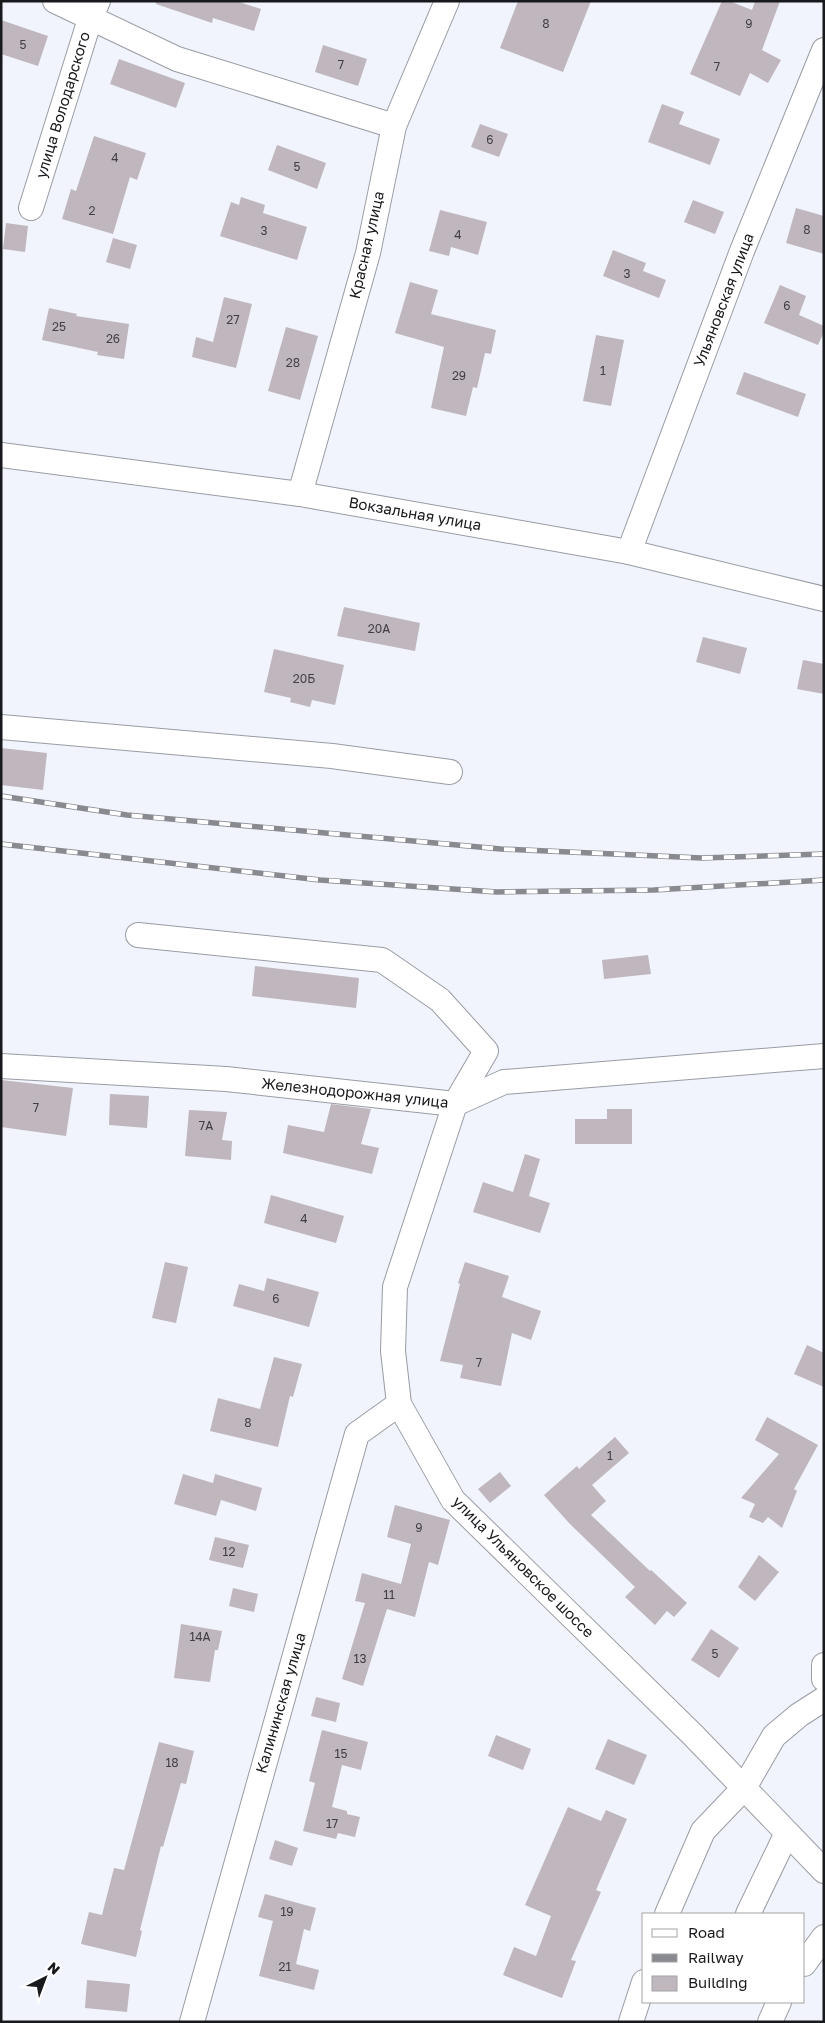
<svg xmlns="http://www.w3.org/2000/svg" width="825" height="2023" font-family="'Golos Text',sans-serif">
<rect width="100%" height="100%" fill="#f1f4fc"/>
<g fill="#bfb7bd">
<path d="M 156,1 L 236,1 L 261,9 L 254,31 L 213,18 L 212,23 L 156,4 Z"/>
<path d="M 518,1 L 591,1 L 563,72 L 500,48 Z"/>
<path d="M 722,1 L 729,1 L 752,10 L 755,1 L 780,1 L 762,50 L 781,60 L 768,83 L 750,73 L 740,96 L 690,74 Z"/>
<path d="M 1,20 L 48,36 L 38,66 L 1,54 Z"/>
<path d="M 323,45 L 367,59 L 358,86 L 315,72 Z"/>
<path d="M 119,59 L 185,83 L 176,108 L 110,84 Z"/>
<path d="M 662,104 L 684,112 L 679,124 L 720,139 L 710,165 L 648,142 Z"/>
<path d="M 480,124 L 508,134 L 499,157 L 471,147 Z"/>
<path d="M 94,136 L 146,153 L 137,180 L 130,177 L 113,234 L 62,219 L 71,189 L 76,191 Z"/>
<path d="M 277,145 L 326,163 L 317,189 L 268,170 Z"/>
<path d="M 241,197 L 265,205 L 263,213 L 307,227 L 297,260 L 220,236 L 231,202 L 239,205 Z"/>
<path d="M 693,200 L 724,212 L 715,234 L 684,222 Z"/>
<path d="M 796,208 L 824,216 L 824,254 L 786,243 Z"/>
<path d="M 440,210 L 487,222 L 478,255 L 451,247 L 449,256 L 429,251 Z"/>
<path d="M 6,223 L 28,226 L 25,252 L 3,249 Z"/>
<path d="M 113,238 L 137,245 L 130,269 L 106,262 Z"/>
<path d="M 613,250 L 646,263 L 643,271 L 666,280 L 659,298 L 603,276 Z"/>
<path d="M 410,282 L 438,290 L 431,314 L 496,330 L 491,354 L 485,353 L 477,388 L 473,387 L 466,416 L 431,408 L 444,347 L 395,333 Z"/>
<path d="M 780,285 L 806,296 L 799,315 L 824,326 L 824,332 L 818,345 L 764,323 Z"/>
<path d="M 224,297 L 252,304 L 236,368 L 192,357 L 196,337 L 213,342 Z"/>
<path d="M 49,308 L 77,314 L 76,316 L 129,324 L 124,359 L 97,355 L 98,352 L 42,340 Z"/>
<path d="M 286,327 L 318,336 L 300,400 L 268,391 Z"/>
<path d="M 596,335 L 624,340 L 611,406 L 583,401 Z"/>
<path d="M 744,372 L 806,394 L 798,417 L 736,394 Z"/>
<path d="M 344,607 L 420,623 L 415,651 L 337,636 Z"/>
<path d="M 703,637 L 747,648 L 740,674 L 696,662 Z"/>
<path d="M 274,649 L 344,665 L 335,705 L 312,700 L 310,707 L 290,702 L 291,698 L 264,692 Z"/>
<path d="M 803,660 L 824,664 L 824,694 L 797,689 Z"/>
<path d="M 1,748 L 47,753 L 43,790 L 1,785 Z"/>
<path d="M 648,955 L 651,974 L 604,979 L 602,960 Z"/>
<path d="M 255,966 L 359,978 L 356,1008 L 252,996 Z"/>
<path d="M 1,1080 L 73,1088 L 66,1136 L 1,1127 Z"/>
<path d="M 110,1094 L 149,1096 L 147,1128 L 109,1125 Z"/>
<path d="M 331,1104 L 371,1109 L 361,1144 L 379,1148 L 372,1174 L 283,1153 L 288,1125 L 324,1132 Z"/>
<path d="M 607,1109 L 632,1109 L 632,1144 L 575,1144 L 575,1119 L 607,1119 Z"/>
<path d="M 189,1110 L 227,1112 L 222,1140 L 232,1141 L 231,1160 L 185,1156 Z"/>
<path d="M 525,1154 L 540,1159 L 529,1196 L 550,1203 L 540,1233 L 473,1212 L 483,1182 L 513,1192 Z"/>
<path d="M 271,1195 L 344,1216 L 336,1243 L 264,1223 Z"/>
<path d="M 165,1262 L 188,1267 L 176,1323 L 152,1318 Z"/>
<path d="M 465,1262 L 509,1276 L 502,1297 L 541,1311 L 531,1340 L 512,1333 L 501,1386 L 460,1378 L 463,1365 L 440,1361 L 460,1284 L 458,1283 Z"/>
<path d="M 267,1278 L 319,1292 L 309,1327 L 233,1306 L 239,1284 L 264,1291 Z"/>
<path d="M 807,1345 L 824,1353 L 824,1387 L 794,1374 Z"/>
<path d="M 274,1357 L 302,1364 L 293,1397 L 290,1396 L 278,1447 L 210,1431 L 218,1398 L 260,1409 Z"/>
<path d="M 767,1417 L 818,1445 L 794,1489 L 797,1491 L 782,1528 L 768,1517 L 763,1523 L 749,1517 L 755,1504 L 741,1498 L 779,1454 L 755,1440 Z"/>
<path d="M 615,1437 L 629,1453 L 592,1485 L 606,1501 L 591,1515 L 650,1571 L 651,1570 L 687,1603 L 674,1617 L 667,1611 L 655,1625 L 625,1597 L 635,1587 L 569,1523 L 544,1495 L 577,1466 L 579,1469 Z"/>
<path d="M 500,1472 L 511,1486 L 490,1503 L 478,1489 Z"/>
<path d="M 183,1474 L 213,1483 L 215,1474 L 262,1488 L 256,1511 L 221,1500 L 216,1516 L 174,1504 Z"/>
<path d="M 395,1505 L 450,1520 L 438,1565 L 429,1562 L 415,1617 L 387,1609 L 363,1686 L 342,1679 L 365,1603 L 355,1601 L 362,1573 L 401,1584 L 411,1544 L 387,1537 Z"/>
<path d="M 215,1537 L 249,1545 L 243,1568 L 209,1560 Z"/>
<path d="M 759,1555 L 779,1572 L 755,1601 L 738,1587 Z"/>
<path d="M 233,1588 L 258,1594 L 254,1612 L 229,1606 Z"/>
<path d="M 181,1624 L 222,1631 L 218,1650 L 215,1650 L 210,1682 L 174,1678 Z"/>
<path d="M 711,1629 L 739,1648 L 719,1678 L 691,1660 Z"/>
<path d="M 316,1697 L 340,1703 L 336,1722 L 311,1716 Z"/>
<path d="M 322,1730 L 368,1742 L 361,1770 L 342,1765 L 332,1807 L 347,1811 L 347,1814 L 360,1817 L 355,1837 L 338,1833 L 336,1839 L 303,1831 L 315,1783 L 309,1781 Z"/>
<path d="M 496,1735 L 531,1749 L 523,1770 L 488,1756 Z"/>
<path d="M 608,1739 L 647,1755 L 634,1785 L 595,1769 Z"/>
<path d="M 159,1742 L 194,1751 L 186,1784 L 181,1783 L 163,1847 L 161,1846 L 140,1930 L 142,1931 L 136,1957 L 81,1944 L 89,1912 L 102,1915 L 114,1868 L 124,1870 Z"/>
<path d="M 568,1807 L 601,1821 L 606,1810 L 627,1819 L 596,1890 L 601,1892 L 571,1960 L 576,1961 L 562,1998 L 503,1975 L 514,1947 L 536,1956 L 551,1916 L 525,1905 Z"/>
<path d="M 275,1840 L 298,1848 L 292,1866 L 269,1859 Z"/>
<path d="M 265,1894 L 316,1908 L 310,1931 L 304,1929 L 296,1964 L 319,1970 L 314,1990 L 259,1976 L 273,1921 L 258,1917 Z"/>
<path d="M 87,1980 L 130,1984 L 127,2012 L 85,2008 Z"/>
</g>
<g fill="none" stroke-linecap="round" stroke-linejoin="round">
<g stroke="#989ca3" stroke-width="26">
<g id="minor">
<path d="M 55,1 L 177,59 L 394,126"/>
<path d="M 31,208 L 90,19 L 98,1"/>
<path d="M 1,455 L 300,494 L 629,552 L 824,599"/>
<path d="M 300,494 L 368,253 L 394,126 L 447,1"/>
<path d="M 629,552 L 742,251 L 824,50"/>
<path d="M 1,727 L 332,756 L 450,772"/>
<path d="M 138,935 L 382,960 L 440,1000 L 486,1051 L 455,1104 L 395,1287 L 393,1351 L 399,1404 L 453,1500 L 693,1735 L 824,1871"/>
<path d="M 1,1066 L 226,1079 L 455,1104 L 504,1082 L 824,1056"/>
<path d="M 824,1665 L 824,1679"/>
<path d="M 667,1914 L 703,1831 L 744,1788 L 774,1736 L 799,1715 L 824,1699"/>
<path d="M 748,1914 L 787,1833"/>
<path d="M 804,1964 L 824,1937"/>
<path d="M 192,2022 L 357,1434 L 399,1404"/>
<path d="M 631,2022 L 644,1982"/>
<path d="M 770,2022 L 779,2002"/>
</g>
</g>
<use href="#minor" stroke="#fff" stroke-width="24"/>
<g stroke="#888a90" stroke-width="5.5">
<g id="rail">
<path d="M 1,796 L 127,815 L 501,849 L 702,858 L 824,854"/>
<path d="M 1,844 L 320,880 L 497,892 L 654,890 L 824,880"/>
</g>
</g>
<use href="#rail" stroke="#fff" stroke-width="4" stroke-dasharray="11" stroke-linecap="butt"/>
</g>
<g text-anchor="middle" stroke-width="4" stroke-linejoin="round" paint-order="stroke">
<g font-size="12" fill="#424044">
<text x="546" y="28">8</text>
<text x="749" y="28">9</text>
<text x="23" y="49">5</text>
<text x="341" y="69">7</text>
<text x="717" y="71">7</text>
<text x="490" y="144">6</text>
<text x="115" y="162">4</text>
<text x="297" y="171">5</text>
<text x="92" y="215">2</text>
<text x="807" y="234">8</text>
<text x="264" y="235">3</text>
<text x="458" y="239">4</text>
<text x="627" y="278">3</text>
<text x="787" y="310">6</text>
<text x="233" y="324">27</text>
<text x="59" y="331">25</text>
<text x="113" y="343">26</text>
<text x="293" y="367">28</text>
<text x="603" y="375">1</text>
<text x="459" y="380">29</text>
<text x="379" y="633">20А</text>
<text x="304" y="683">20Б</text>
<text x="36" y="1112">7</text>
<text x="206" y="1130">7А</text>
<text x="304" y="1223">4</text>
<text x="276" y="1303">6</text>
<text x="479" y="1367">7</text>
<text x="248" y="1427">8</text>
<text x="610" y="1460">1</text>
<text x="419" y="1532">9</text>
<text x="229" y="1556">12</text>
<text x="389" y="1599">11</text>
<text x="200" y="1641">14А</text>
<text x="715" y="1658">5</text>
<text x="360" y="1663">13</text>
<text x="341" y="1758">15</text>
<text x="172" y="1767">18</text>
<text x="332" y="1828">17</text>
<text x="287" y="1916">19</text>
<text x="285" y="1971">21</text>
</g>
<g font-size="15" fill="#18191c" stroke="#fff">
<text transform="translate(63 105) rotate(-73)" y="5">улица Володарского</text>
<text transform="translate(367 245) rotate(-77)" y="5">Красная улица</text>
<text transform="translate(724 300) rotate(-69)" y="5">Ульяновская улица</text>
<text transform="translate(415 514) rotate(10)" y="5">Вокзальная улица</text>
<text transform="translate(355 1093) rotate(6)" y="5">Железнодорожная улица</text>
<text transform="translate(523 1567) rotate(45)" y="5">улица Ульяновское шоссе</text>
<text transform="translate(281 1703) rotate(-74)" y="5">Калининская улица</text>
</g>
</g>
<rect width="825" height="2023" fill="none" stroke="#18191c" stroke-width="5"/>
<rect x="642" y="1913" width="162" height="90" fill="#ffffff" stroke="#a3a3a4"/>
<rect x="652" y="1929" width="25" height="8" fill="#ffffff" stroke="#a3a3a4"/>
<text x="688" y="1938" font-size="15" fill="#18191c">Road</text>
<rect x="652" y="1954" width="25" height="8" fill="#888a90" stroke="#a3a3a4"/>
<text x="688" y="1963" font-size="15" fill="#18191c">Railway</text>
<rect x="652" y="1976" width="25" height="15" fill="#bfb7bd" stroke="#a3a3a4"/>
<text x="688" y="1988" font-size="15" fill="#18191c">Building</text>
<g transform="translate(45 1978) rotate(42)" stroke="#ffffff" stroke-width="4" paint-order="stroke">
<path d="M0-4L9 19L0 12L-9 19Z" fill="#18191c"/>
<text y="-8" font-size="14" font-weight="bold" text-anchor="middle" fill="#18191c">N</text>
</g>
</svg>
